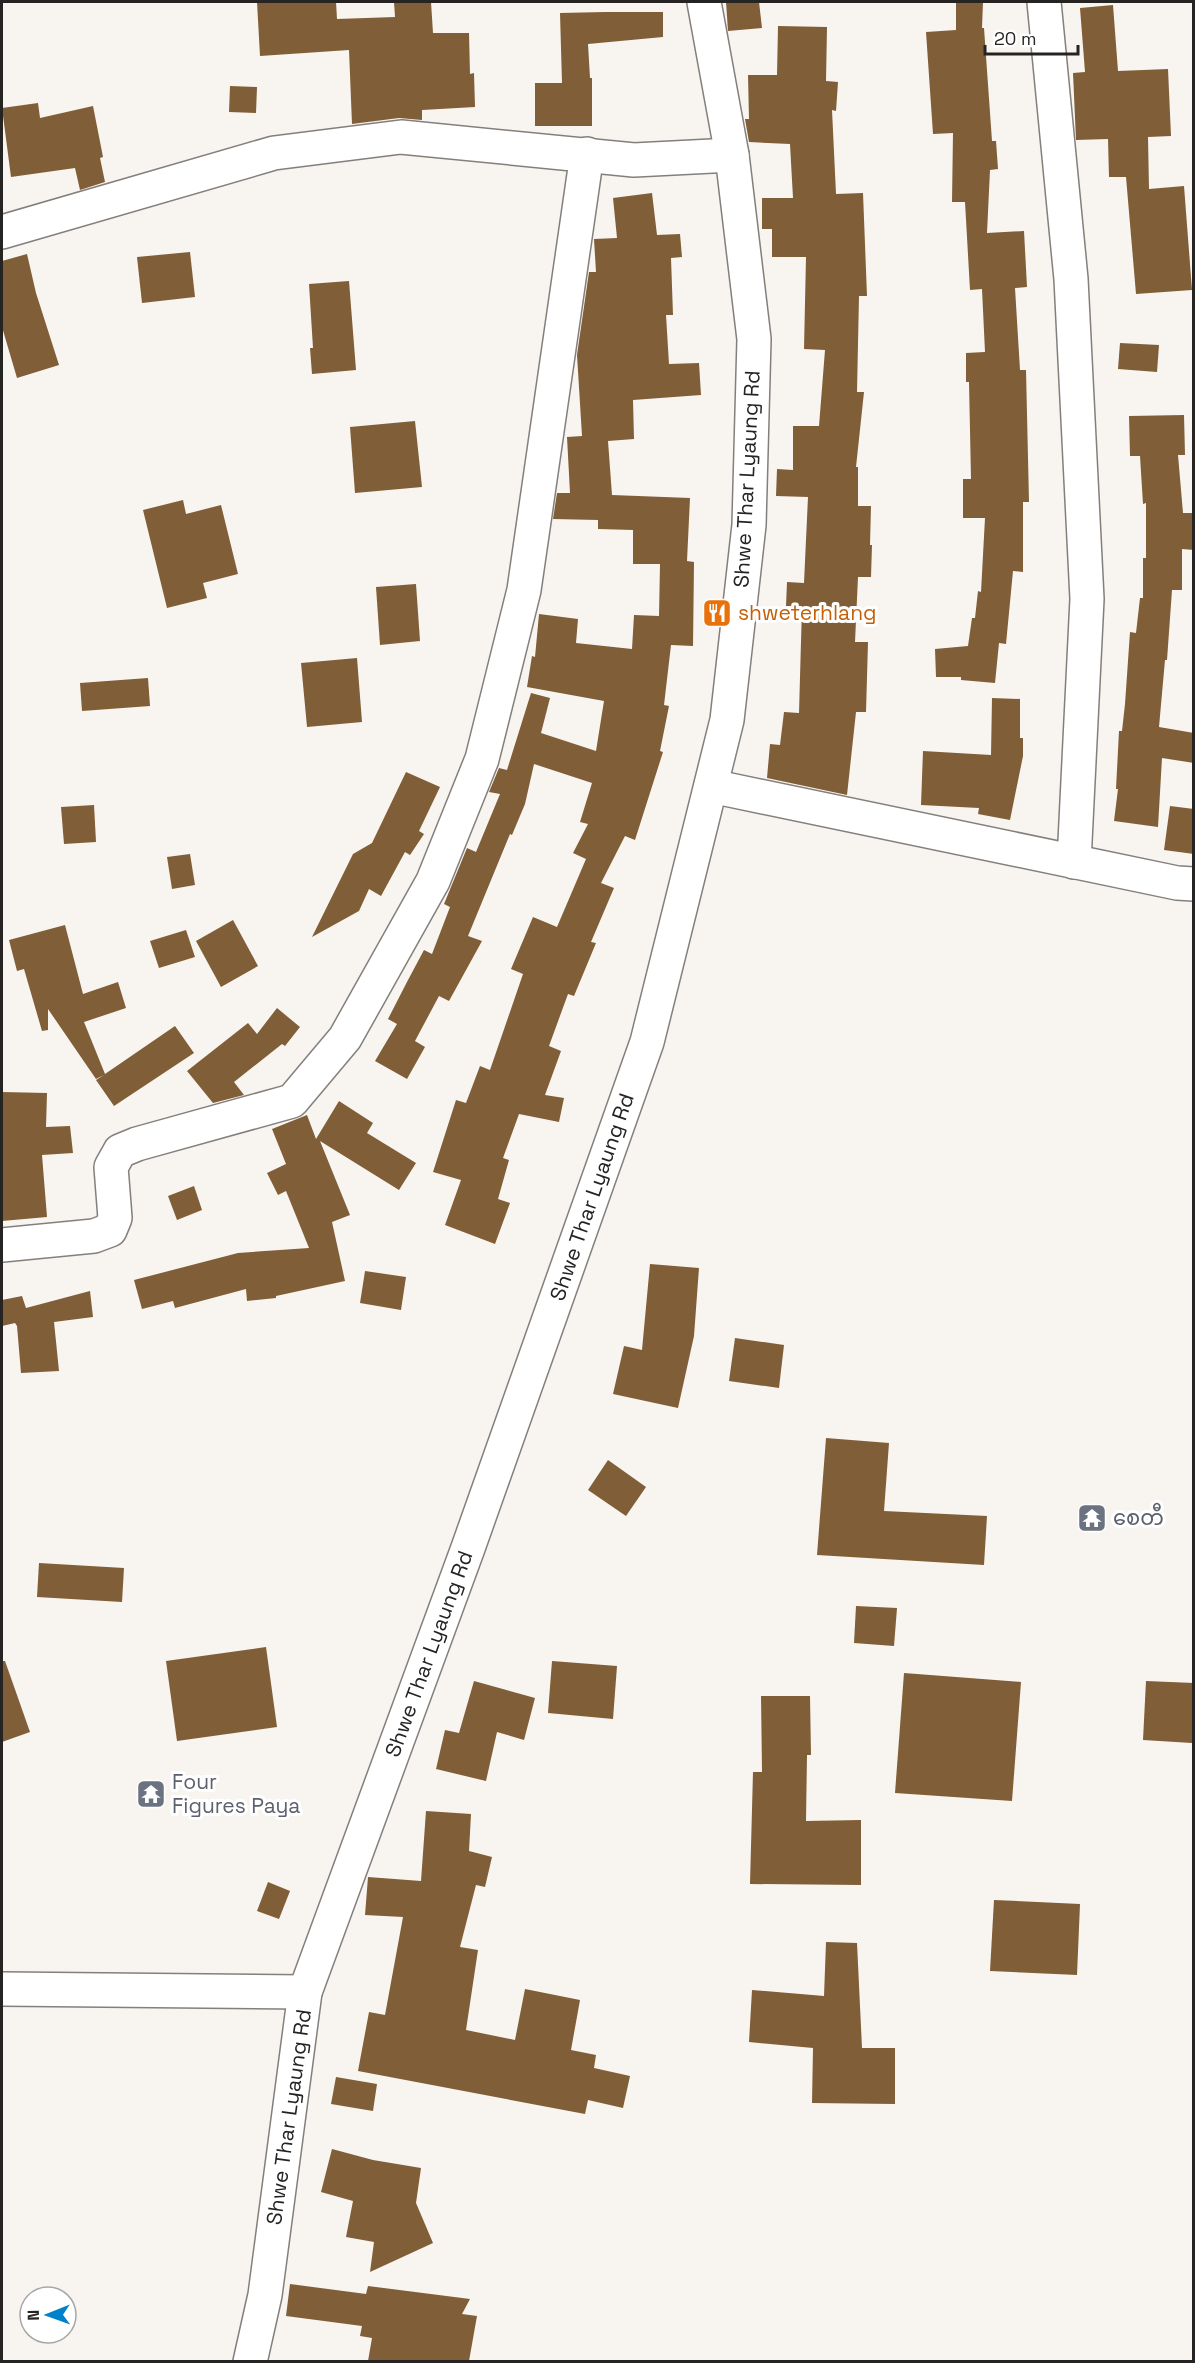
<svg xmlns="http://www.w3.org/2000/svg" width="1195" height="2363" font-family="'Space Grotesk','Noto Sans Myanmar',sans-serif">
<rect width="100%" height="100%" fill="#f8f4f0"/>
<g fill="#805e37">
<path d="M 257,2 L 336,2 L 337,19 L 395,17 L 394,2 L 431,2 L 433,33 L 469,33 L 470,74 L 474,73 L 475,107 L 422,110 L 422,120 L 399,118 L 352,124 L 349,50 L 260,56 Z"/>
<path d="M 726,2 L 759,2 L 762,28 L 728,31 Z"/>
<path d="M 956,2 L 983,2 L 982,28 L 984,28 L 992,141 L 996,141 L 998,169 L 990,170 L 987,233 L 1024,231 L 1027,287 L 1015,288 L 1020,370 L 1026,370 L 1029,502 L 1023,502 L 1023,572 L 1013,571 L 1006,644 L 999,643 L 995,683 L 961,680 L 961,677 L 936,677 L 935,649 L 968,646 L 972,618 L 975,618 L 978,591 L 981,592 L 985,518 L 963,518 L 963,479 L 971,479 L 969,382 L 966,382 L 966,353 L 985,352 L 982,289 L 970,290 L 965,202 L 952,202 L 953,133 L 933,134 L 926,32 L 956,30 Z"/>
<path d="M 1113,5 L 1118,71 L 1168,69 L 1171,136 L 1148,137 L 1149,189 L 1184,186 L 1192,290 L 1136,294 L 1126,177 L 1109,177 L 1108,139 L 1076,140 L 1073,73 L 1085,72 L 1080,8 Z"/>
<path d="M 605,12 L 663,12 L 663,37 L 588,44 L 590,78 L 592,78 L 592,126 L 535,126 L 535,83 L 562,83 L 560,13 Z"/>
<path d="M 778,26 L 827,27 L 826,81 L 838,82 L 836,111 L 832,110 L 836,194 L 863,193 L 867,296 L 859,296 L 857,392 L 864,392 L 856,467 L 858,467 L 858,506 L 871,506 L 870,545 L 872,545 L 871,577 L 858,577 L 855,642 L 868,642 L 866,712 L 856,712 L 847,795 L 767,778 L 770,744 L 780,745 L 784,712 L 799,713 L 802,606 L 786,606 L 787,582 L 804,583 L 808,497 L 776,496 L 777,469 L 793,470 L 793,426 L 819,426 L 825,350 L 804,349 L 806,257 L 772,257 L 772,229 L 762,229 L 762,198 L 793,198 L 790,144 L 749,142 L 745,119 L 749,119 L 748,75 L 777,75 Z"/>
<path d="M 230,86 L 257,87 L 256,113 L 229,112 Z"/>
<path d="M 38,103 L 40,118 L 93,106 L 103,157 L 100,158 L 105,182 L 80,190 L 75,168 L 11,177 L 2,108 Z"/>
<path d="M 652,193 L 657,235 L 680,234 L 682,257 L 671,258 L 673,315 L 666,315 L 669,364 L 699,363 L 701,395 L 633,400 L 634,439 L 608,441 L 612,495 L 690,498 L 687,561 L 694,562 L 693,646 L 671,645 L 664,705 L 669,706 L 660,751 L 663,752 L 635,840 L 625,836 L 601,883 L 614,888 L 591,942 L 596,943 L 574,996 L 568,994 L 549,1046 L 561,1051 L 545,1095 L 564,1098 L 559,1122 L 519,1114 L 503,1158 L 509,1160 L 498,1199 L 510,1203 L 495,1244 L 445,1225 L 461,1180 L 433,1172 L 456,1100 L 466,1103 L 480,1066 L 490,1070 L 523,974 L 511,969 L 533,917 L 557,927 L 586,859 L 573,853 L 588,824 L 580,822 L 592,783 L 534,764 L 525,804 L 512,835 L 510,834 L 468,936 L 482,941 L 449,1001 L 439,996 L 415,1041 L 425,1047 L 407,1079 L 375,1061 L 397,1024 L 388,1019 L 408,980 L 424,950 L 432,954 L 450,907 L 444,904 L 467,848 L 476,852 L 500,794 L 489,792 L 499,768 L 507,770 L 531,693 L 550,698 L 541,733 L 596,751 L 604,701 L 527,687 L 532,656 L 535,657 L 539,614 L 578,619 L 576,643 L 632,649 L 634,615 L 659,616 L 660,564 L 633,564 L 633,530 L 598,529 L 598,520 L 553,519 L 557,493 L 570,493 L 567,437 L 582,436 L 577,355 L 589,272 L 596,272 L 594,239 L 617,238 L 613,198 Z"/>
<path d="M 190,252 L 195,297 L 142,303 L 137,257 Z"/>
<path d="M 27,254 L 36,293 L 59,365 L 17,378 L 2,327 L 2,261 Z"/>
<path d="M 349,281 L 356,370 L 312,374 L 310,348 L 313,348 L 309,284 Z"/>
<path d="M 1120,343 L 1159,345 L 1157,372 L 1118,369 Z"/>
<path d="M 1184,415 L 1185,455 L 1178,455 L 1183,513 L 1194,513 L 1194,550 L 1182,549 L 1182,590 L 1172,590 L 1167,660 L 1165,660 L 1159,727 L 1194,733 L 1194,763 L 1162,758 L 1158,827 L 1114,821 L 1118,789 L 1116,789 L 1119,731 L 1122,731 L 1125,704 L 1130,632 L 1136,633 L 1140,598 L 1143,598 L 1143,558 L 1146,558 L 1146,503 L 1143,504 L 1140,456 L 1130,456 L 1129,416 Z"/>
<path d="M 415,421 L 422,487 L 355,493 L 350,427 Z"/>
<path d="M 183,500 L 186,514 L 221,505 L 238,574 L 203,583 L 207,598 L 167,608 L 143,510 Z"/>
<path d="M 416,584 L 420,641 L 380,645 L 376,587 Z"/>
<path d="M 357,658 L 362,722 L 307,727 L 301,663 Z"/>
<path d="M 148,678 L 150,706 L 82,711 L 80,683 Z"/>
<path d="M 992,698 L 1020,699 L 1020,738 L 1023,738 L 1023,756 L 1010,820 L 978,814 L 979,808 L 921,805 L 923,751 L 991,755 Z"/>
<path d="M 406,772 L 440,787 L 419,831 L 424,834 L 410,855 L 405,852 L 381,896 L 369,889 L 359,911 L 312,937 L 353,854 L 372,843 Z"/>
<path d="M 94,805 L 96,842 L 64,844 L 61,807 Z"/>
<path d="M 1170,806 L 1194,809 L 1194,854 L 1164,850 Z"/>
<path d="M 190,854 L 195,885 L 172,889 L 167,857 Z"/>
<path d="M 233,920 L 258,966 L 221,987 L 196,941 Z"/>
<path d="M 65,925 L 83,994 L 118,982 L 126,1008 L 84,1022 L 105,1074 L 175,1026 L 194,1053 L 114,1106 L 96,1080 L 104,1075 L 96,1079 L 48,1009 L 48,1030 L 42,1031 L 24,969 L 17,971 L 9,940 Z"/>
<path d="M 186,930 L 195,957 L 159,968 L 150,941 Z"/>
<path d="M 277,1008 L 300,1027 L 285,1046 L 282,1044 L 234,1082 L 244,1095 L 213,1103 L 187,1071 L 248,1023 L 257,1034 Z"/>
<path d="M 2,1092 L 47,1093 L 46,1127 L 70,1126 L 73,1153 L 42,1155 L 47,1217 L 2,1221 Z"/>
<path d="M 339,1101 L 373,1123 L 367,1133 L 416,1163 L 399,1190 L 320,1141 L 350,1215 L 332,1222 L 345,1281 L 276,1296 L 276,1298 L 247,1301 L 246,1289 L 175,1308 L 173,1301 L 142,1309 L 134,1280 L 238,1253 L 309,1248 L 286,1191 L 278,1195 L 267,1173 L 286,1164 L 272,1129 L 307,1115 L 316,1139 Z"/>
<path d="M 194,1186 L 202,1210 L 177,1220 L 168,1196 Z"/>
<path d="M 650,1264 L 699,1268 L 694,1336 L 678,1408 L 613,1394 L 624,1346 L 642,1350 Z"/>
<path d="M 365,1271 L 406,1277 L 401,1310 L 360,1303 Z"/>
<path d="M 90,1291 L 93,1317 L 54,1322 L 59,1371 L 21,1373 L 17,1326 L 15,1323 L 2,1326 L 2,1300 L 22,1296 L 26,1308 Z"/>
<path d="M 735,1338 L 784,1345 L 779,1388 L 729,1381 Z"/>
<path d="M 826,1438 L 889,1443 L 884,1511 L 987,1516 L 984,1565 L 817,1555 Z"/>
<path d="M 608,1460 L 646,1487 L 626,1516 L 588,1490 Z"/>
<path d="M 39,1563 L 124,1568 L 122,1602 L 37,1597 Z"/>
<path d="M 856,1606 L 897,1608 L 894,1646 L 854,1643 Z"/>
<path d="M 266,1647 L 277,1727 L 177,1741 L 166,1661 Z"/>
<path d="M 2,1661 L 5,1661 L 30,1732 L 2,1742 Z"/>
<path d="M 552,1661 L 617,1666 L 613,1719 L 548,1713 Z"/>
<path d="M 904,1673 L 1021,1682 L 1012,1801 L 895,1793 Z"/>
<path d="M 474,1681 L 535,1698 L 524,1740 L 497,1732 L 486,1781 L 436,1769 L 445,1730 L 459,1733 Z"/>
<path d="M 1146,1681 L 1194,1683 L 1192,1743 L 1143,1740 Z"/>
<path d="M 761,1696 L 810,1696 L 811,1755 L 807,1755 L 806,1821 L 861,1820 L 861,1885 L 750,1884 L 753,1772 L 762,1772 Z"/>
<path d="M 426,1811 L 471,1814 L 469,1851 L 492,1857 L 485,1887 L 476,1885 L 460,1947 L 478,1950 L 466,2030 L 515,2040 L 525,1989 L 580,2000 L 571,2050 L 596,2055 L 594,2068 L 630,2076 L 623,2108 L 588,2100 L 585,2114 L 358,2071 L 369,2012 L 385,2015 L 403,1917 L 365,1915 L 368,1877 L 421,1881 Z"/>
<path d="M 268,1882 L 290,1891 L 279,1919 L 257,1911 Z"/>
<path d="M 994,1900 L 1080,1904 L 1077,1975 L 990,1971 Z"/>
<path d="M 826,1942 L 857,1943 L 862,2048 L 895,2048 L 895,2104 L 812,2103 L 813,2048 L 749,2042 L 752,1990 L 824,1996 Z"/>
<path d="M 336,2077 L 377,2084 L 373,2111 L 331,2104 Z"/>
<path d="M 332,2149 L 373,2160 L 421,2168 L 416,2203 L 433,2243 L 370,2272 L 374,2242 L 346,2237 L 353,2201 L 321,2192 Z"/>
<path d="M 290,2284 L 366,2294 L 368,2286 L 470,2299 L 462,2314 L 477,2316 L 469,2361 L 368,2361 L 372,2338 L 360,2336 L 362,2326 L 286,2316 Z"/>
</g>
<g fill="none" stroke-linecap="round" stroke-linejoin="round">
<g stroke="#837f7c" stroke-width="36">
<g id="minor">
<path d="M 1044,2 L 1071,279 L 1087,599 L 1074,862"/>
<path d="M 2,232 L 274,153 L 401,137 L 634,160 L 732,155"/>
<path d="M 711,786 L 1177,883 L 1194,884"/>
<path d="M 2,1245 L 94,1236 L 110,1230 L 115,1218 L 111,1167 L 120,1151 L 137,1144 L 292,1101 L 345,1038 L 433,881 L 482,759 L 524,590 L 587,154"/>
<path d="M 2,1989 L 305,1992"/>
<path d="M 250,2362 L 265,2295 L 305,1992 L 468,1548 L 647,1042 L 727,720 L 749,525 L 754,339 L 732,155 L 704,2"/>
</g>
</g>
<use href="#minor" stroke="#fff" stroke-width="33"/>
</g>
<defs>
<g id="restaurant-square" transform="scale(1.5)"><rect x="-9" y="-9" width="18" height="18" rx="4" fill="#e8710a" stroke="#fff"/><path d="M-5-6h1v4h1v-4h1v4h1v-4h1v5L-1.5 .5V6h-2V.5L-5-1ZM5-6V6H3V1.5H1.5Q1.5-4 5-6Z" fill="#fff"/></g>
<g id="temple-square" transform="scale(1.5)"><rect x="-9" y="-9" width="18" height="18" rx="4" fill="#6b7280" stroke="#fff"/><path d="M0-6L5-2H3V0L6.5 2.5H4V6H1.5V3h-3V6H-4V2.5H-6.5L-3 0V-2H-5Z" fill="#fff"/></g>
</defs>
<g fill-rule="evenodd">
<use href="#restaurant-square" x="717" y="613"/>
<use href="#temple-square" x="1092" y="1518"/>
<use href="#temple-square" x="151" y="1794"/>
</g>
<g text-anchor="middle" stroke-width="6" stroke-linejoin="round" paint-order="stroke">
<g font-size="21" fill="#252423" stroke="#fff">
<text transform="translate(747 479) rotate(-87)" y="7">Shwe Thar Lyaung Rd</text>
<text transform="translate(592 1197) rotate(-71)" y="7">Shwe Thar Lyaung Rd</text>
<text transform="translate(429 1654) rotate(-70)" y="7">Shwe Thar Lyaung Rd</text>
<text transform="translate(289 2117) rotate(-82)" y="7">Shwe Thar Lyaung Rd</text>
</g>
<g font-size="21" fill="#c56008" stroke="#fff" text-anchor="start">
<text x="738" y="620">shweterhlang</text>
</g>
<g font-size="21" fill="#5b616d" stroke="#fff" text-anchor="start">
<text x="1113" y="1525">စေတီ</text>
<text x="172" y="1789">Four<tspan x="172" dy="24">Figures Paya</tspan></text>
</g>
</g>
<rect width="1195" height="2363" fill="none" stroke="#252423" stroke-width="6"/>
<g transform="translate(48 2315) rotate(269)"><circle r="28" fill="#ffffff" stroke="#a8a7a7" stroke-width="1.5"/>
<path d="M0-4.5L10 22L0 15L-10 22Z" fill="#0082ca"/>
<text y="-9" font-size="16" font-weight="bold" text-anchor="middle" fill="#252423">N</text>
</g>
<path d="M985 45v9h93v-9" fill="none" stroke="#252423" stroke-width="3"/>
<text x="994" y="45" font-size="18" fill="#252423" stroke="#ffffff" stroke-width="4.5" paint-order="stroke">20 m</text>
</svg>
